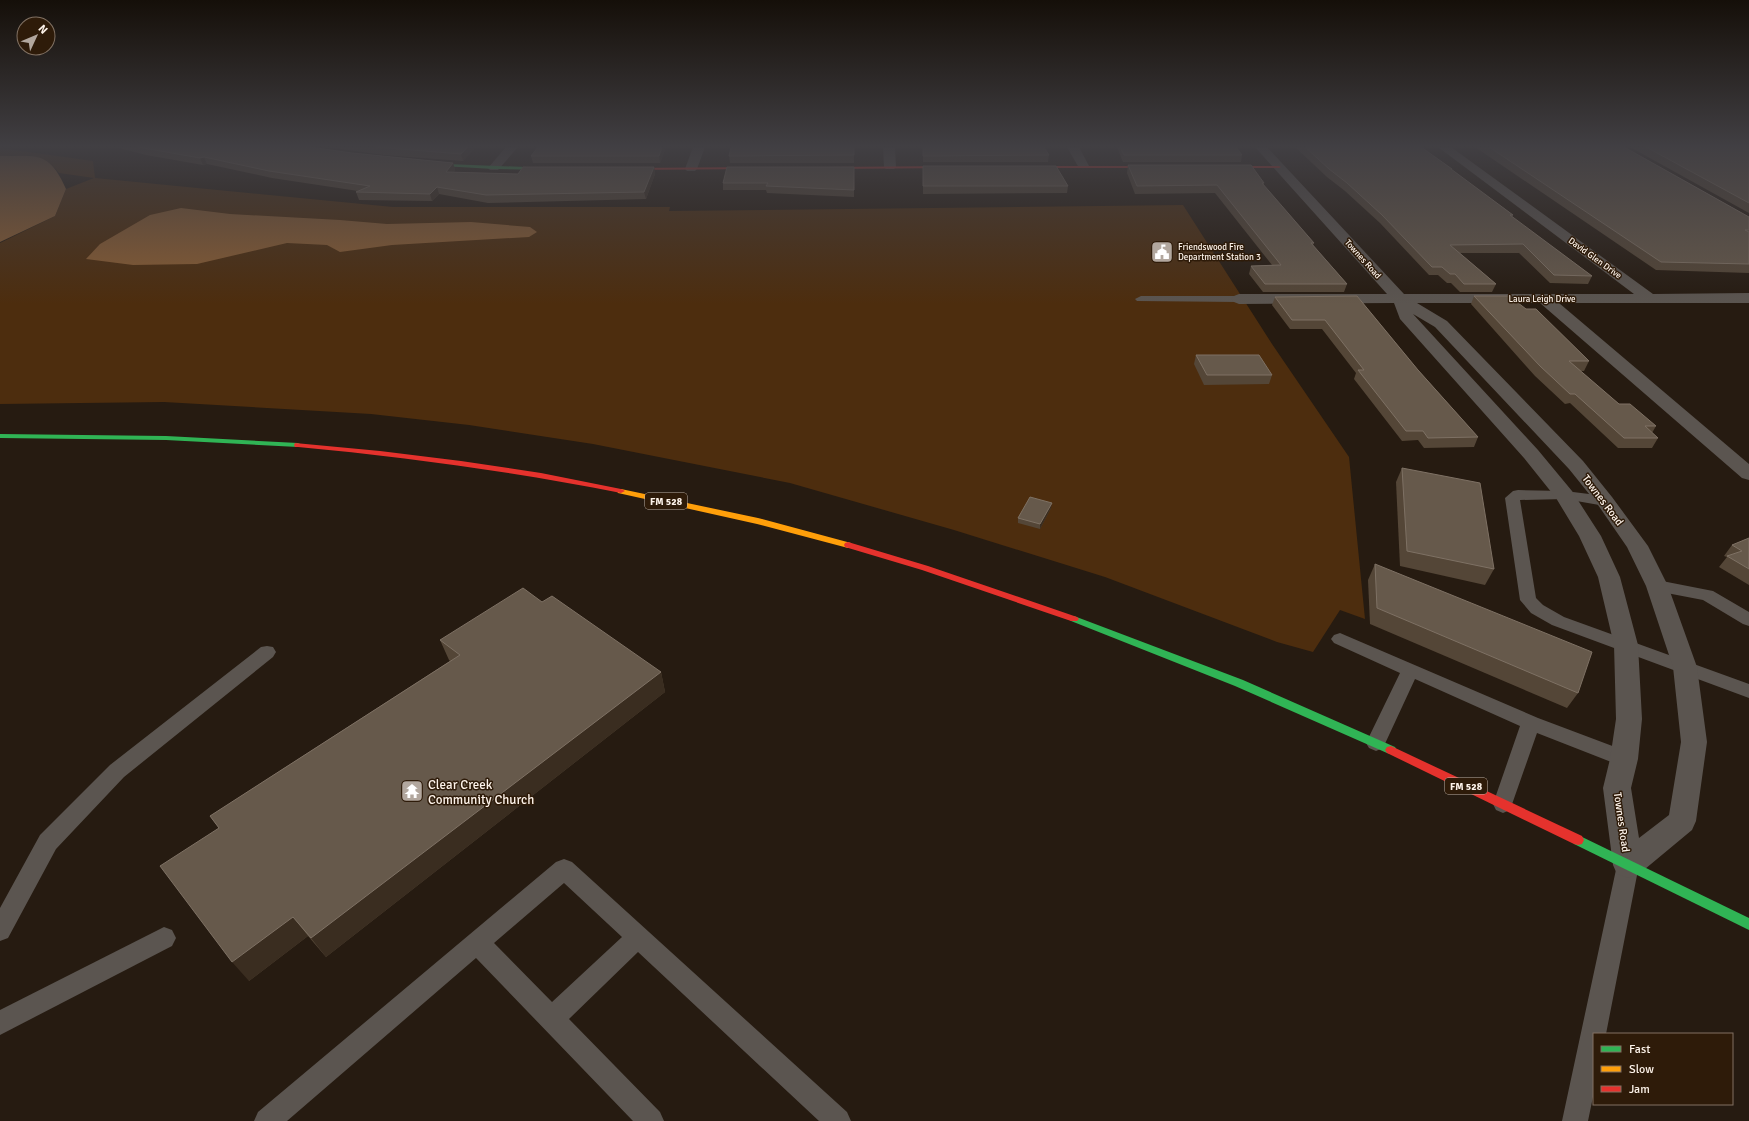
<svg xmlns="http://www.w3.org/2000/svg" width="1749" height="1121" font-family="Signika,sans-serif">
<rect width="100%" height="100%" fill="#261b11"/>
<path fill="#4d2d0e" d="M 0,148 L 93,161 L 95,178 L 393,207 L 670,207 L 669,211 L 1183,205 L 1272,344 L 1349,457 L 1365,619 L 1340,610 L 1313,652 L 1277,642 L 1105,577 L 954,530 L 790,483 L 593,444 L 469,425 L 371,414 L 164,402 L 0,404 L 0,243 L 55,216 L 66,189 L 94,178 L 59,173 C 42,151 26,156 0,156 Z"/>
<g fill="#8a5d33">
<path d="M 0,156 C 37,156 49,150 66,189 L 55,216 L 0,242 Z"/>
<path d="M 181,208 L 230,214 L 340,220 L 387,224 L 471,222 L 530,227 L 537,232 L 529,237 L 392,245 L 340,252 L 327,245 L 287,243 L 197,264 L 133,265 L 86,259 L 100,244 L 150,215 Z"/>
</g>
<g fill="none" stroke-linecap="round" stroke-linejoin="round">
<g fill="#5b5550" fill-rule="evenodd">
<path d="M 1141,296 L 1239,296 L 1245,299 L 1239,302 L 1137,301 L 1135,299 Z"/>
<path d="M 1518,490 L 1565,491 L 1605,496 L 1610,498 L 1612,501 L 1610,504 L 1605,506 L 1565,499 L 1520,500 L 1536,598 L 1543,605 L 1564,617 L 1749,684 L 1749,698 L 1552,625 L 1531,613 L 1520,600 L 1505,498 L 1513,491 Z"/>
<path d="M 1657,580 L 1713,591 L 1749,612 L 1749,626 L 1743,624 L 1703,600 L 1651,590 L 1649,586 L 1651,582 Z"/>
<path d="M 1340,633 L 1538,718 L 1631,753 L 1634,759 L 1631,765 L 1624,767 L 1537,733 L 1510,810 L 1503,813 L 1496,810 L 1493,804 L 1520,726 L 1415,679 L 1383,748 L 1376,751 L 1369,748 L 1366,743 L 1400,673 L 1334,643 L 1331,639 L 1334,635 Z"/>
<path d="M 267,646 L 273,647 L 276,652 L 273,657 L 124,777 L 56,849 L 8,938 L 0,941 L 0,908 L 40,835 L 110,765 L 261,647 Z"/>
<path d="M 1628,855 L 1636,858 L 1639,865 L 1606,1034 L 1594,1034 L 1594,1092 L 1588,1121 L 1562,1121 L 1617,865 L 1620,858 Z"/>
<path d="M 564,859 L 572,862 L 847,1112 L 851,1121 L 819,1121 L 638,952 L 569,1019 L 660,1112 L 664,1121 L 633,1121 L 476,958 L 287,1121 L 254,1121 L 258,1112 L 556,862 ZM 564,883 L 622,937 L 552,1002 L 494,943 Z"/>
<path d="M 164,927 L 172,930 L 176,938 L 172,946 L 0,1035 L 0,1010 Z"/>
</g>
<g fill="#5b5550" fill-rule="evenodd">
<path d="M 506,147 L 518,147 L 498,170 L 490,170 L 488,168 Z"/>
<path d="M 693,147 L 705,147 L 697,169 L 695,171 L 687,171 L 685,169 Z"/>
<path d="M 883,147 L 895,147 L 896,167 L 894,169 L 886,169 L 884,167 Z"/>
<path d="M 1067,147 L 1079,147 L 1089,166 L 1087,168 L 1079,168 Z"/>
<path d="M 1255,147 L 1267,147 L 1404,294 L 1634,294 L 1438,147 L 1451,147 L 1653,294 L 1749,293 L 1749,303 L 1559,303 L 1749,464 L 1749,480 L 1742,478 L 1540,303 L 1417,303 L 1447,321 L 1583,461 L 1612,497 L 1648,546 L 1668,586 L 1697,667 L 1707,742 L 1696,821 L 1692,830 L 1639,874 L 1628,878 L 1617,874 L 1613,865 L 1603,788 L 1610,759 L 1616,719 L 1614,645 L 1598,577 L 1579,536 L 1556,498 L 1524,458 L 1400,319 L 1394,303 L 1239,304 L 1234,302 L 1231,299 L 1234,296 L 1239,294 L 1387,294 ZM 1413,314 L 1435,327 L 1569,469 L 1598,505 L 1627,547 L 1646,586 L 1673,667 L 1681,742 L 1669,815 L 1639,838 L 1631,788 L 1638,759 L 1642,719 L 1638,645 L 1620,577 L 1601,536 L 1572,491 L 1538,450 Z"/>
</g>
<g fill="#30b455" fill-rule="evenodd">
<path d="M 422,163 L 551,168 L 553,169 L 551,170 L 494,169 L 424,165 L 422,165 Z"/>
<path d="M 0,434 L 166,436 L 298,443 L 302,445 L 298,447 L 166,440 L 0,438 Z"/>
<path d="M 1074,616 L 1243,680 L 1395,747 L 1397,750 L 1395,753 L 1391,754 L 1387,753 L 1235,686 L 1071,621 L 1069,619 L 1071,617 Z"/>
<path d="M 1578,835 L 1749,918 L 1749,930 L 1574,844 L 1572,840 L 1574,836 Z"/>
</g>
<path fill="#ff9f0a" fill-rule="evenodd" d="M 618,489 L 621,489 L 758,518 L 851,543 L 852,545 L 848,548 L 757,524 L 618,493 L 617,491 Z"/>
<g fill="#e5322d" fill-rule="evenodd">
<path d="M 953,166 L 955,166 L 955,168 L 823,169 L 821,168 L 823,167 Z"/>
<path d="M 1027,166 L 1157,166 L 1159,167 L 1157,168 L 1025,168 L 1025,167 Z"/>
<path d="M 1219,166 L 1279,166 L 1281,167 L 1279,168 L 1221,168 L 1219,167 Z"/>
<path d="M 757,167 L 759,168 L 759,169 L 625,170 L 623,169 L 625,168 Z"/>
<path d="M 295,443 L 380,451 L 461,461 L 541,473 L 621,489 L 625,491 L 621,493 C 514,472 407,457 298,447 L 295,447 L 294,445 Z"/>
<path d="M 848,542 L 928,566 L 1077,617 L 1079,619 L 1077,621 L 1071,621 L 922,570 L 845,547 L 844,545 L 845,543 Z"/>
<path d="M 1391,746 L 1582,836 L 1584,840 L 1582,844 L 1578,845 L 1574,844 L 1387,753 L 1385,750 L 1387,747 Z"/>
</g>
</g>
<g fill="#544637">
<path d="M 115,147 L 310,147 L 352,153 L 453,163 L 455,170 L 454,172 L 518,174 L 654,167 L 655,174 L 646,199 L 488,203 L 439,194 L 432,201 L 359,200 L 356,192 L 358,191 L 272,178 L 207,164 L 203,165 L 146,155 Z"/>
<path d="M 326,147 L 476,147 L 463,161 L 384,155 Z"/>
<path d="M 538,147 L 666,147 L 660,163 L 533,163 L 531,156 Z"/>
<path d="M 854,147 L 854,163 L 730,163 L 729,156 Z"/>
<path d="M 923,147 L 1049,155 L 1048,162 L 923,162 Z"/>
<path d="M 1117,147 L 1236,147 L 1242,155 L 1241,162 L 1123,162 Z"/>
<path d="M 1295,147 L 1421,147 L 1452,169 L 1452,170 L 1513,215 L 1512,217 L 1592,276 L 1588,284 L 1550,283 L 1519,253 L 1460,253 L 1496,284 L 1492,292 L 1460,292 L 1451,283 L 1447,283 L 1438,275 L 1429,275 L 1380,223 L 1345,191 L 1327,177 Z"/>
<path d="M 1475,147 L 1624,147 L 1749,217 L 1749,273 L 1656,270 Z"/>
<path d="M 1630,147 L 1749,147 L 1749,213 Z"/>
<path d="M 1128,165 L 1264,183 L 1263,185 L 1314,243 L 1313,245 L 1347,284 L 1344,292 L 1263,292 L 1249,274 L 1251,266 L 1272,265 L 1215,193 L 1135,194 L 1127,173 Z"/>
<path d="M 923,166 L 1068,186 L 1067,193 L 923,194 Z"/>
<path d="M 854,167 L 854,197 L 767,193 L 766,190 L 723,190 L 723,183 Z"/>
<path d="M 1357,296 L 1418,370 L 1478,437 L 1474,447 L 1424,448 L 1418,440 L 1402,441 L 1354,379 L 1356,373 L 1322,329 L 1290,329 L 1272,305 L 1275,297 Z"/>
<path d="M 1474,296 L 1589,361 L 1584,371 L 1580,371 L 1619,404 L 1656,426 L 1652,433 L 1658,438 L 1652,448 L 1618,448 L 1570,403 L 1565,404 L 1535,376 L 1471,304 Z"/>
<path d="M 1196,355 L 1272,375 L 1269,384 L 1204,385 L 1194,364 Z"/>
<path d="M 1402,468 L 1494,569 L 1485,585 L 1400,566 L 1396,482 Z"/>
<path d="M 1051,508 L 1040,529 L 1018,523 L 1018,518 Z"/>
<path d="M 1749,538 L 1749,585 L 1719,567 L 1727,557 L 1724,556 L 1732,545 Z"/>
<path d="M 1375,564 L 1578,693 L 1567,708 L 1370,624 L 1368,580 Z"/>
<path d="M 542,602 L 661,672 L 665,692 L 326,957 L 308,936 L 249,981 L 219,828 L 210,816 L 450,661 L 449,660 L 440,640 Z"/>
</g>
<g fill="#3a2d20">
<path d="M 468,147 L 476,147 L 463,161 L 461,154 Z"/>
<path d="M 662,147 L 666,147 L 660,163 L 659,156 Z"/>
<path d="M 204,157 L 207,164 L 203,165 L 200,158 Z"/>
<path d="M 453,163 L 455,170 L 448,179 L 446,172 Z"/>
<path d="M 654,167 L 655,174 L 646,199 L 644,192 Z"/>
<path d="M 437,187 L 439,194 L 432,201 L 430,194 Z"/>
<path d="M 1052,503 L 1051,508 L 1040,529 L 1040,524 Z"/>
<path d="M 661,672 L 665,692 L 326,957 L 311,938 Z"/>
<path d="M 293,917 L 308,936 L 249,981 L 232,962 Z"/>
</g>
<g fill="#66594b" stroke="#7e7164">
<path d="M 138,147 L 310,147 L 352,153 L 453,163 L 446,172 L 518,174 L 523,167 L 654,167 L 644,192 L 486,195 L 437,187 L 430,194 L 356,192 L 370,186 L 269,171 L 204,157 L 200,158 Z"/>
<path d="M 376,147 L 468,147 L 461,154 Z"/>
<path d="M 538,147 L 662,147 L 659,156 L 531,156 Z"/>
<path d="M 731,147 L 854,147 L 854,155 L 729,156 Z"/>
<path d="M 923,147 L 1044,147 L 1049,155 L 923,156 Z"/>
<path d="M 1120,147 L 1236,147 L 1242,155 L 1124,155 Z"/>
<path d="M 1305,147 L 1421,147 L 1452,169 L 1451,169 L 1513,215 L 1510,215 L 1592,276 L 1554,275 L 1523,244 L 1450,245 L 1496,284 L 1464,284 L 1455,274 L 1450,274 L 1442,267 L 1432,267 L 1382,215 L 1347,183 L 1329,169 Z"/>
<path d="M 1489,147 L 1624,147 L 1749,217 L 1749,230 L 1745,230 L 1749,232 L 1749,264 L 1661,262 Z"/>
<path d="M 1646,147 L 1749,147 L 1749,203 Z"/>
<path d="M 1128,165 L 1251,165 L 1264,183 L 1262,183 L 1314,243 L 1311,243 L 1347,284 L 1265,284 L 1251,266 L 1281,265 L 1217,185 L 1137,186 Z"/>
<path d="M 923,166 L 1056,166 L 1068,186 L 923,186 Z"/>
<path d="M 727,167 L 854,167 L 854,190 L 766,186 L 768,183 L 723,183 Z"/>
<path d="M 1357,296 L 1418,370 L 1478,437 L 1428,438 L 1423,431 L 1406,431 L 1358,370 L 1364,370 L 1325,320 L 1292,320 L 1275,297 Z"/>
<path d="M 1474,296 L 1509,296 L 1526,309 L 1536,309 L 1589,361 L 1569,361 L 1619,404 L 1630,404 L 1656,426 L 1645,426 L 1658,438 L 1624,438 L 1575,394 L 1570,394 L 1540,366 Z"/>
<path d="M 1196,355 L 1259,355 L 1272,375 L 1207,375 Z"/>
<path d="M 1402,468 L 1480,483 L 1494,569 L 1407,551 Z"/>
<path d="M 1030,497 L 1052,503 L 1040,524 L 1018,518 Z"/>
<path d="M 1749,538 L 1749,569 L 1727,556 L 1742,551 L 1732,545 Z"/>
<path d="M 1375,564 L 1592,652 L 1578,693 L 1377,608 Z"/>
<path d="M 523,588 L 542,602 L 552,596 L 661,672 L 311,938 L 293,917 L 232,962 L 160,866 L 219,828 L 210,816 L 460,655 L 440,640 Z"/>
</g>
<linearGradient id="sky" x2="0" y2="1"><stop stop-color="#150f09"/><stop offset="0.48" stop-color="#413f43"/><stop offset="1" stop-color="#413f43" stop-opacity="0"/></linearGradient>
<rect width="1749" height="304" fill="url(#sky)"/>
<defs>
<g id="civic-square" transform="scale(1.15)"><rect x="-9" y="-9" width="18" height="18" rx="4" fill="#b2a79e" stroke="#2e1b09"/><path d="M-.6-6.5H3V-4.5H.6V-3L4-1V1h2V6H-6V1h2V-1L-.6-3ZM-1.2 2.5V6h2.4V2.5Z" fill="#fff"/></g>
<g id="temple-square" transform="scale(1.15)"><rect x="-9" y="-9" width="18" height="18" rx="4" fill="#b2a79e" stroke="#2e1b09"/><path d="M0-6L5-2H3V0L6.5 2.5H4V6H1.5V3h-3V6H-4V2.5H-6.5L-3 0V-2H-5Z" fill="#fff"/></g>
</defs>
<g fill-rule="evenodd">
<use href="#civic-square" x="1162" y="252"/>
<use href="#temple-square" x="412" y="791"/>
</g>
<g text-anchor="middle" stroke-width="3" stroke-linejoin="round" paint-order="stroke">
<g font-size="9" fill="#fdf3ea" stroke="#2e1b09" text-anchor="start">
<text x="1178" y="250">Friendswood Fire<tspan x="1178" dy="10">Department Station 3</tspan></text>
</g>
<g font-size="9" fill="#fdf3ea" stroke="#2e1b09">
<text transform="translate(1595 258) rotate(36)" y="3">David Glen Drive</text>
<text transform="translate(1363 259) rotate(48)" y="3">Townes Road</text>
<text x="1542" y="302">Laura Leigh Drive</text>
</g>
<g fill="#2e1b09" stroke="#bfb2a6" stroke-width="1">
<rect x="645" y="493" width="42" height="16" rx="3"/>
<rect x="1445" y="778" width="42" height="16" rx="3"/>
</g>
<g font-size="10" font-weight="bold" fill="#fdf3ea">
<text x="666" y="505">FM 528</text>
<text x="1466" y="790">FM 528</text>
</g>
<g font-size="11" fill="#fdf3ea" stroke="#2e1b09">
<text transform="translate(1603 500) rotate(53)" y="4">Townes Road</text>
<text transform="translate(1622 822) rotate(82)" y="4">Townes Road</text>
</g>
<g font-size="13" fill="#fdf3ea" stroke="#2e1b09" text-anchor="start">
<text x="428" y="789">Clear Creek<tspan x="428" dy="15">Community Church</tspan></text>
</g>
</g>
<rect x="1593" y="1033" width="140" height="72" fill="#2e1b09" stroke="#817163"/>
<rect x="1601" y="1046" width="20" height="6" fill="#30b455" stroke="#817163"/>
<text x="1629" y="1053" font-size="12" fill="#fdf3ea">Fast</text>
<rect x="1601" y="1066" width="20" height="6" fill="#ff9f0a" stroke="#817163"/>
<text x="1629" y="1073" font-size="12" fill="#fdf3ea">Slow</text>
<rect x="1601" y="1086" width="20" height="6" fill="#e5322d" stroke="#817163"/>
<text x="1629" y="1093" font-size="12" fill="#fdf3ea">Jam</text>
<g transform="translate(36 36) rotate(46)"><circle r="19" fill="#2e1b09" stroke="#817163"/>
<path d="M0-3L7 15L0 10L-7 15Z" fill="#b2a79e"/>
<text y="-6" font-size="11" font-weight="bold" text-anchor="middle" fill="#fdf3ea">N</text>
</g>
</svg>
